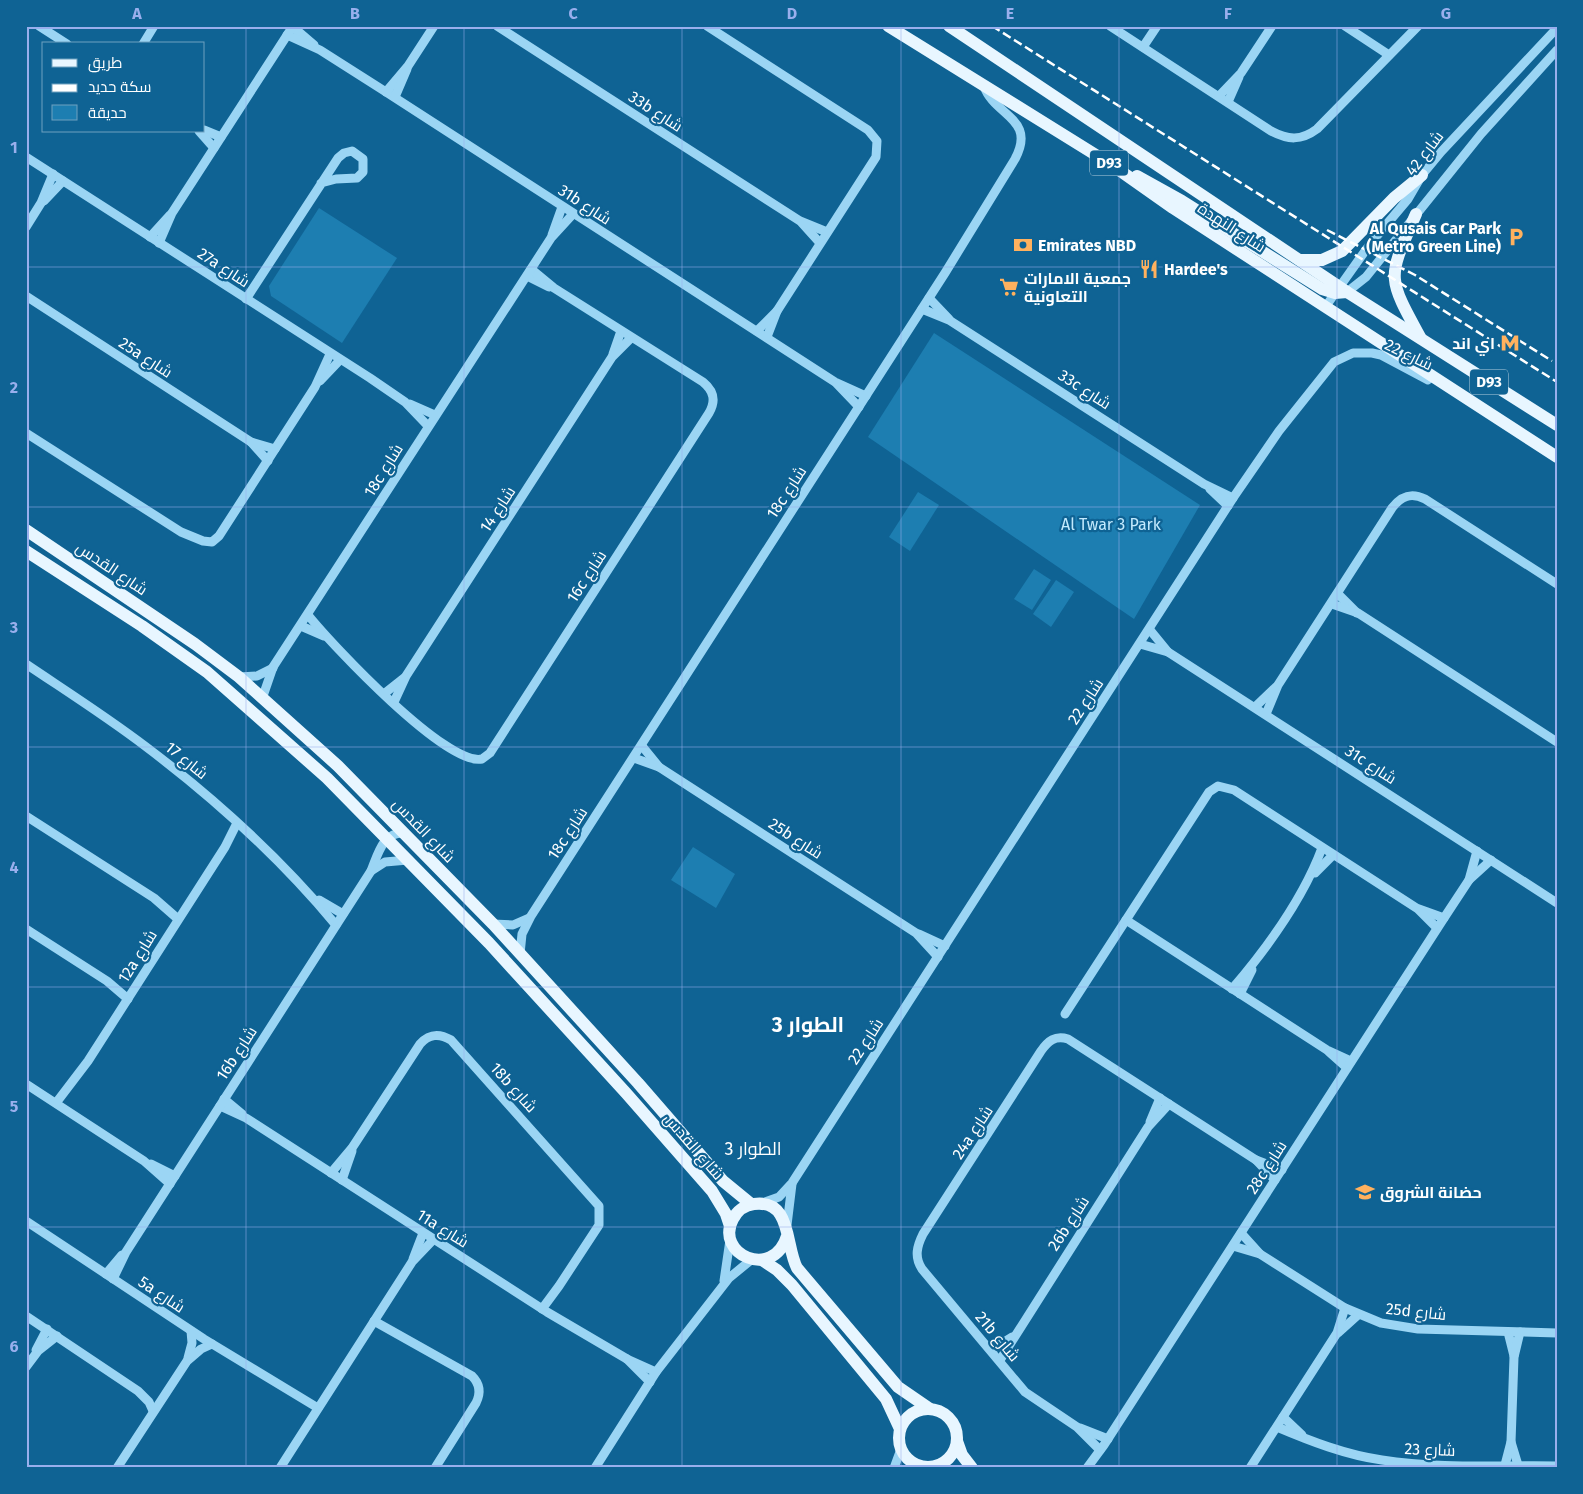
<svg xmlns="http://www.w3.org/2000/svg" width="1583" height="1494" font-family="'Fira Sans',Cairo,sans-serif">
<rect width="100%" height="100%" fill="#0f6394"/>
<g fill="#1d7eb1">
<path d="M 319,208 L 397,258 L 342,343 L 271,296 L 269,286 Z"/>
<path d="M 934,333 L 1200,505 L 1134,619 L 868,437 Z"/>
<path d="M 918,492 L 939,505 L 910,551 L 889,537 Z"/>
<path d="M 1034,569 L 1051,580 L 1032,610 L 1014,599 Z"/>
<path d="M 1056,580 L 1074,592 L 1051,627 L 1033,614 Z"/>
<path d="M 693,847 L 735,874 L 716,908 L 671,880 Z"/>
</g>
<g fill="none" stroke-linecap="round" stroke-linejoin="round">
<g stroke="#9bd5f4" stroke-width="9">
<path d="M 39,26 L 67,44"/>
<path d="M 497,26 L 800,221 L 827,232"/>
<path d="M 707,26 L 868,130 L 877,141 L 876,157 L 777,311 L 767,337"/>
<path d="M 1110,26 L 1271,131 C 1288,140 1301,141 1317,129 L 1418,26"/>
<path d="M 1345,26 L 1389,55"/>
<path d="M 293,27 L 314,45"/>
<path d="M 287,35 L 320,50 L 386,92 L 835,382 L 866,396"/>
<path d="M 143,44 L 154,26"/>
<path d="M 1143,47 L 1157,26"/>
<path d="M 386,92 L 408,66 L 434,26"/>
<path d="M 1219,96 L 1241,73 L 1272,26"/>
<path d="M 395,97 L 407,69"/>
<path d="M 1228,102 L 1239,77"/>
<path d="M 204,130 L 221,137"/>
<path d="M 199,131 L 214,148"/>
<path d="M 26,157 L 370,378 L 405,402 L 428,426"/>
<path d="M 44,201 L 63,181"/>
<path d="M 802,223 L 820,243"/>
<path d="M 26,227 L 41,203 L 53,174"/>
<path d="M 552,235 L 562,207"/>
<path d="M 150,237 L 170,215"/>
<path d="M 159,243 L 172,213 L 293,26"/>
<path d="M 527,276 L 549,287"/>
<path d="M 1347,292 L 1366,277 L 1481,134 L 1557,50"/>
<path d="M 26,296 L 251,442 L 275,449"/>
<path d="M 929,298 L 949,319"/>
<path d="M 246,299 L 338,158 L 344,153 L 352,151 L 363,159 L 363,172 L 357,178 L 336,179 L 321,183"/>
<path d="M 1326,306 L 1370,244 L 1408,199 L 1422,175 L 1441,152 L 1557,28"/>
<path d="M 922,309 L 949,320 L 1204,484 L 1233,498"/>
<path d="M 757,331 L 777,311"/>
<path d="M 613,354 L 621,331"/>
<path d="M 320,381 L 340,360"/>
<path d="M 837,384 L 859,407"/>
<path d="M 410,404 L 435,415"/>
<path d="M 26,433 L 181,532 L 203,541 L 212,542 L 219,536 L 315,387 L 330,354"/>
<path d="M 251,442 L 268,461"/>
<path d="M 1210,489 L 1228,506"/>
<path d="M 1338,594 L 1357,613"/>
<path d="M 1332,604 L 1358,613 L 1557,742"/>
<path d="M 308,615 C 332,645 447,767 482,759 L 490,753 L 709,413 C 716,401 714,391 703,382 L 554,288 L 531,269"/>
<path d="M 301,626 L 324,636"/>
<path d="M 1150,630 L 1168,652"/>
<path d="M 1140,644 L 1168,652 L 1557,903"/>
<path d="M 26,664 C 66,691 107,717 145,746 C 214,798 281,859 336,925"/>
<path d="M 239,677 L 257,676 L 273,668"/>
<path d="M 385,693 L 404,678"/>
<path d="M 263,696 L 273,667 L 551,238 L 573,214"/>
<path d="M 394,702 L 406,676 L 612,357 L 631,338"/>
<path d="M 1255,707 L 1276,687"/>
<path d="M 1266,714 L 1278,685 L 1392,508 C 1401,496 1411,492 1425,499 L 1557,584"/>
<path d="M 642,746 L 659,767"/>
<path d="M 634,758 L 659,767 L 916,933 L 938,957"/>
<path d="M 26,816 L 154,898 L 178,919"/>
<path d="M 371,871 L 385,862 L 408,860"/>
<path d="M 1315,873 L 1333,855"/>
<path d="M 1469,880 L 1477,851"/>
<path d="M 319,900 L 343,914"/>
<path d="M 1419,909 L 1444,918"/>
<path d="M 1126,920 L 1327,1050 L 1351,1061"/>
<path d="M 493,924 L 513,925 L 529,918"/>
<path d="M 26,929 L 107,981 L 128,999"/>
<path d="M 919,934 L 945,946"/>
<path d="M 520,954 L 522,934 L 531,916 L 945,273 L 1015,159 C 1037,118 994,116 984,86"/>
<path d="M 1232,989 C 1268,947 1303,899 1322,848"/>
<path d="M 1240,994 L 1252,970"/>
<path d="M 1065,1014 L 1209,792 L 1218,786 L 1234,790 L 1418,909 L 1437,928"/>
<path d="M 1329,1052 L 1347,1068"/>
<path d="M 26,1084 L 144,1161 L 170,1184"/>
<path d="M 224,1099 L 242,1114"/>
<path d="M 56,1103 L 88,1061 L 225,847 L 237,823"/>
<path d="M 220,1106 L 246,1118 L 547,1312 L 627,1359 L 656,1372"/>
<path d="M 1150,1122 L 1160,1098"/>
<path d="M 1256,1160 L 1282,1170"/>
<path d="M 151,1164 L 175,1176"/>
<path d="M 331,1173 L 352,1148 L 420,1044 C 429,1034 439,1033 451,1040 L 599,1206 L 599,1225 L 559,1286 L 542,1309"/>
<path d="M 342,1180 L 352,1151"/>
<path d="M 762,1203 L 779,1197 L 792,1183 L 1233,498 L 1279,431 L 1334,362 L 1353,353 L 1372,353 L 1381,355 L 1428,380"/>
<path d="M 26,1221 L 204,1339 L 318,1408"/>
<path d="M 787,1225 L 792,1184"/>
<path d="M 1241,1233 L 1260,1254"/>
<path d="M 1233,1246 L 1260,1254 L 1345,1308 L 1381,1323 L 1418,1329 L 1557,1333"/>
<path d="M 413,1259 L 423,1233"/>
<path d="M 106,1274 L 122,1255"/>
<path d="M 113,1279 L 126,1252 L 371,871 C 378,854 383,831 405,833"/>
<path d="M 724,1281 L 730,1240"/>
<path d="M 26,1316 L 138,1391 L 149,1402 L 153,1411"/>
<path d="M 374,1321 L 472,1376 C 480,1384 481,1393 476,1403 L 435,1468"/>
<path d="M 1508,1332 L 1514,1356"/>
<path d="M 1338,1333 L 1358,1315"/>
<path d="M 36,1350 L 47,1329"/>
<path d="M 991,1350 L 1012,1337"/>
<path d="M 188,1358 L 192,1343 L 191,1331"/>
<path d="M 627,1359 L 650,1382"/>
<path d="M 1000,1360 L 1148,1127 L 1169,1104"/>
<path d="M 26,1367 L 38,1351 L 57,1336"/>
<path d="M 1283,1417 L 1302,1435"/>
<path d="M 1277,1427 C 1310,1441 1346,1455 1382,1460 C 1439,1469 1499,1465 1557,1466"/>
<path d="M 1080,1428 L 1108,1439"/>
<path d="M 1511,1442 L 1518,1465"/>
<path d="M 1100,1450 L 1077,1427 L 1025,1392 L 922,1269 C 914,1257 917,1246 923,1234 L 1041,1051 C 1048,1041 1055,1035 1068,1039 L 1256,1160 L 1275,1180"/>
<path d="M 1505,1465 L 1511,1442 L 1514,1357 L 1520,1332"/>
<path d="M 117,1468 L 187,1361 L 201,1349 L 212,1344"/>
<path d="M 280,1468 L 412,1262 L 433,1240"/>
<path d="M 595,1468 L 656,1372 L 729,1278 L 751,1260"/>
<path d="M 894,1468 L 901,1449"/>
<path d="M 911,1468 L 917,1465"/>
<path d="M 1087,1468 L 1104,1445 L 1444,918 L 1469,880 L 1491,860"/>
<path d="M 1250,1468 L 1337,1333 L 1345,1308"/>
</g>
<g stroke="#e8f6ff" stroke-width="12">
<path d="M 888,26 L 1112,165 L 1173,208 L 1557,457"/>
<path d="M 949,26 L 1347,292 L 1557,425"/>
<path d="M 1137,176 L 1182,201 L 1322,289 L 1335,293 L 1347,292"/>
<path d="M 1416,214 C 1388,278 1386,275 1420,337"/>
<path d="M 1300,260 L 1322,260 L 1342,251 L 1394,198 L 1422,175"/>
<path d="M 26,530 L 195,644 L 239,677 L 338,766 L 493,924 L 638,1083 L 723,1181 L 751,1204"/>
<path d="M 26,551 L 142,626 L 207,672 L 327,778 L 489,943 L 626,1093 L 712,1191 L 726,1214 L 730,1226"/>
<path d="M 787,1236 C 773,1281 714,1254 733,1219 C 737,1211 745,1205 754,1204 C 792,1199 785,1245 797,1268 L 898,1387 L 930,1409"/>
<path d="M 762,1260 L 777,1270 L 792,1285 L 886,1399 L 900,1429"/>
<circle cx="928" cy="1438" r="29"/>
<path d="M 957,1441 L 962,1455 L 972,1468"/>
</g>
<g stroke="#fff" stroke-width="2.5" stroke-dasharray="9 4" stroke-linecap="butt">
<path d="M 992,26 L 1557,382"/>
<path d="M 1327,230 L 1415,275 L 1552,361"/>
</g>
</g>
<path fill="none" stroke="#99afed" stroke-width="1" stroke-opacity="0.55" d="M 246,26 L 246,1468M 464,26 L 464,1468M 682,26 L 682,1468M 901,26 L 901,1468M 1119,26 L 1119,1468M 1337,26 L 1337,1468M 26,267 L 1557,267M 26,507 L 1557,507M 26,747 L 1557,747M 26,987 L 1557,987M 26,1227 L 1557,1227"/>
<defs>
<g id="parking-bare" transform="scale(1.5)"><path d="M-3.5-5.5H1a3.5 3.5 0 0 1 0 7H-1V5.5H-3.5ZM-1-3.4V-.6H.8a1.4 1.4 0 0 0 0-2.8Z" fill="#ffb15e" stroke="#0f6394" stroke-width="2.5" paint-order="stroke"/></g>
<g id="bank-bare" transform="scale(1.5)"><path d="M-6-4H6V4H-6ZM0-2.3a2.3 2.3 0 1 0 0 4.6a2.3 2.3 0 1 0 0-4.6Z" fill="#ffb15e" stroke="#0f6394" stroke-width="2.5" paint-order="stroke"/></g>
<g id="restaurant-bare" transform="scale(1.5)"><path d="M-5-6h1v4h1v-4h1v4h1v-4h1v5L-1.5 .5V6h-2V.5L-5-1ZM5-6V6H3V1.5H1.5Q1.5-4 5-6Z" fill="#ffb15e" stroke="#0f6394" stroke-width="2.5" paint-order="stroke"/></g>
<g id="supermarket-bare" transform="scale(1.5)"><path d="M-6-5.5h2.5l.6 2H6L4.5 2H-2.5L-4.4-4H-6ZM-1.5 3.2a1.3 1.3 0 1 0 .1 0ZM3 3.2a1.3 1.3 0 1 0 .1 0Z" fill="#ffb15e" stroke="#0f6394" stroke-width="2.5" paint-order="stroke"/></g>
<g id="metro-bare" transform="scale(1.5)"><path d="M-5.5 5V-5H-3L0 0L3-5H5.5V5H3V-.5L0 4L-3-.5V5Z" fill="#ffb15e" stroke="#0f6394" stroke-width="2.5" paint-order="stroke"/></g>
<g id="school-bare" transform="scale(1.5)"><path d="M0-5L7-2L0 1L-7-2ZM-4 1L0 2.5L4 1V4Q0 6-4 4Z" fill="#ffb15e" stroke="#0f6394" stroke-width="2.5" paint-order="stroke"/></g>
</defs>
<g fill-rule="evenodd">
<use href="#parking-bare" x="1516" y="237"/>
<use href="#bank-bare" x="1023" y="245"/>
<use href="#restaurant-bare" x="1149" y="269"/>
<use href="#supermarket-bare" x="1009" y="287"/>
<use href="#metro-bare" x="1510" y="343"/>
<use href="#school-bare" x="1365" y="1192"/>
</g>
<g text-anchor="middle" stroke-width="4.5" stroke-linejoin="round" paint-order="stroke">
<g fill="#0f6394" stroke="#b7d0df" stroke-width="1">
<rect x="1090" y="150.5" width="38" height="25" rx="4"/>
<rect x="1470" y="369.5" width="38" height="25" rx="4"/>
</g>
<g font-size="15" font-weight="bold" fill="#fff">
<text x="1109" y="168">D93</text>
<text x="1489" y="387">D93</text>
</g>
<g font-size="16" fill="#fff" stroke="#0f6394">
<text transform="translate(656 111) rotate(33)" y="6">33b شارع</text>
<text transform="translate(1424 153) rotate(-53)" y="6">شارع 42</text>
<text transform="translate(585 204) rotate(33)" y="6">31b شارع</text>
<text transform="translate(1232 227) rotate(33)" y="6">شارع النهدة</text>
<text transform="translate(224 267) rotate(33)" y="6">27a شارع</text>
<text transform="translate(1409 354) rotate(26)" y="6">شارع 22</text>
<text transform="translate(146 357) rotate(33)" y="6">25a شارع</text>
<text transform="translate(1085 389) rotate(33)" y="6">33c شارع</text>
<text transform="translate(383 470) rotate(-58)" y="6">18c شارع</text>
<text transform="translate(786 492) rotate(-57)" y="6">18c شارع</text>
<text transform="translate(497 509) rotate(-57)" y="6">شارع 14</text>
<text transform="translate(112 568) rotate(34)" y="6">شارع القدس</text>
<text transform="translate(586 576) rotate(-57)" y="6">16c شارع</text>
<text transform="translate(1085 701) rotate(-57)" y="6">شارع 22</text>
<text transform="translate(187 760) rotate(39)" y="6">شارع 17</text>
<text transform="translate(1371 764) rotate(33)" y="6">31c شارع</text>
<text transform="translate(424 830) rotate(46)" y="6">شارع القدس</text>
<text transform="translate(567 833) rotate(-57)" y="6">18c شارع</text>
<text transform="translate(796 838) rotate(33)" y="6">25b شارع</text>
<text transform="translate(137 956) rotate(-58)" y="6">12a شارع</text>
<text transform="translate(865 1041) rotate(-57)" y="6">شارع 22</text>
<text transform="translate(236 1053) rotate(-57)" y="6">16b شارع</text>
<text transform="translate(514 1087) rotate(48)" y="6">18b شارع</text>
<text transform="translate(972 1132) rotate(-57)" y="6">24a شارع</text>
<text transform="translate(694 1146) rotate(49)" y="6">شارع القدس</text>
<text transform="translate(1266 1167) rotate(-57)" y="6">28c شارع</text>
<text transform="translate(1068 1223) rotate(-57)" y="6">26b شارع</text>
<text transform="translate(443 1228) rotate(32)" y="6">11a شارع</text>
<text transform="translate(162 1294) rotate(34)" y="6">5a شارع</text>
<text transform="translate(1416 1311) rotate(6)" y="6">25d شارع</text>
<text transform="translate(998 1336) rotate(50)" y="6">21b شارع</text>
<text transform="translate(1430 1449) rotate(2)" y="6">شارع 23</text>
</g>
<g font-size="16" font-weight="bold" fill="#fff" stroke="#0f6394" text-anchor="start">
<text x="1501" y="234" text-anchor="end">Al Qusais Car Park<tspan x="1501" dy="18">(Metro Green Line)</tspan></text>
<text x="1038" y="251">Emirates NBD</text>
<text x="1164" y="275">Hardee's</text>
<text x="1024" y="284">جمعية الامارات<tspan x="1024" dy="18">التعاونية</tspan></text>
<text x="1495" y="349" text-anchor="end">اي اند</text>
<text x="1380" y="1198">حضانة الشروق</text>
</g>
<g font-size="16" fill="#c3eafe" stroke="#0f6394">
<text x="1111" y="530">Al Twar 3 Park</text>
</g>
<g font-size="18" fill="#fff" stroke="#0f6394">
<text x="753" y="1155">الطوار 3</text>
</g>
<g font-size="21" font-weight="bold" fill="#fff" stroke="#0f6394">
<text x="808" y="1032">الطوار 3</text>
</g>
</g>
<rect width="1583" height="1494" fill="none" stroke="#0f6394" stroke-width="55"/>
<rect x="42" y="42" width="162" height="90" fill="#0f6394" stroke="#6fa1bf"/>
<rect x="52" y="59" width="25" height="8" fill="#e8f6ff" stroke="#6fa1bf"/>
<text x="88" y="68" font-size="15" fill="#ffffff">طريق</text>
<rect x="52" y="84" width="25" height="8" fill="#ffffff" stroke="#6fa1bf"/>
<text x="88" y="92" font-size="15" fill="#ffffff">سكة حديد</text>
<rect x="52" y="105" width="25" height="15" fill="#1d7eb1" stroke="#6fa1bf"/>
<text x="88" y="118" font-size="15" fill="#ffffff">حديقة</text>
<rect x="28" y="28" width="1528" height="1438" fill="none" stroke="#99afed" stroke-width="2"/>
<g font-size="16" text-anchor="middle" font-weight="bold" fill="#99afed">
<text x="137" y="19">A</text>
<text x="355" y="19">B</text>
<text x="573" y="19">C</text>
<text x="792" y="19">D</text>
<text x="1010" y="19">E</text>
<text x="1228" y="19">F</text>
<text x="1446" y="19">G</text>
<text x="14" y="153">1</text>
<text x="14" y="393">2</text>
<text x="14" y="633">3</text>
<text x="14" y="873">4</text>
<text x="14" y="1112">5</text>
<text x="14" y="1352">6</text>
</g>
</svg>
